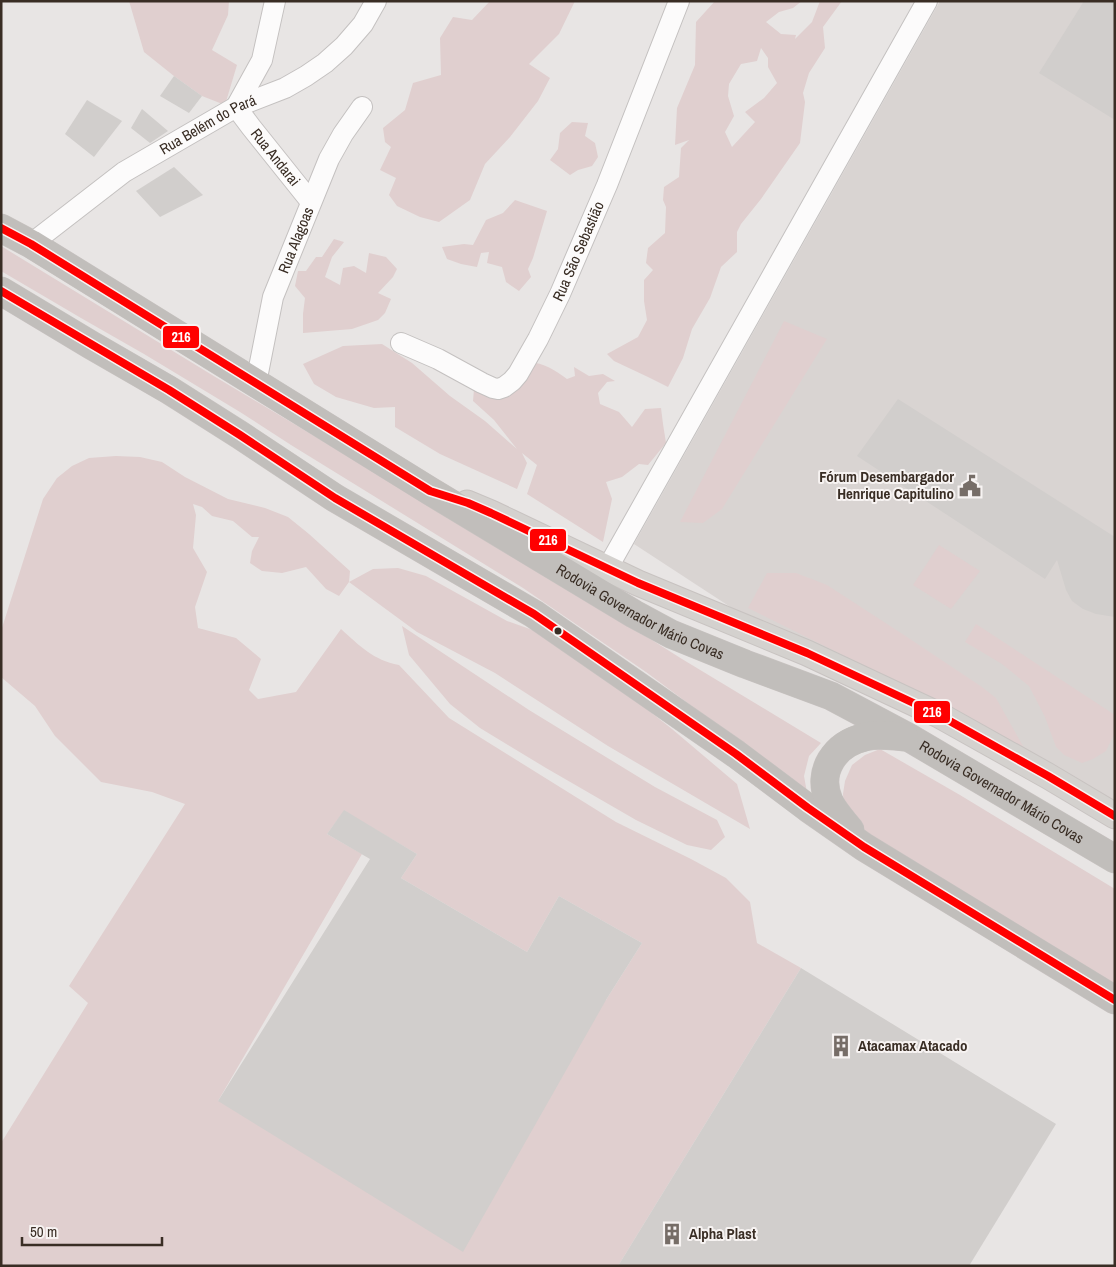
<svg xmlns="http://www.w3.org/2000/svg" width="1116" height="1267" font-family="'Archivo Narrow',sans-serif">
<rect width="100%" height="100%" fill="#e8e5e4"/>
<path fill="#d9d4d2" d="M 940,1 L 1115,1 L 1115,808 L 735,610 L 634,544 Z"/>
<g fill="#e0cfcf" fill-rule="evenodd">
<path d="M 129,1 L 229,1 L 228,15 L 212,50 L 237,65 L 225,105 L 202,96 L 174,76 L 144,52 Z"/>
<path d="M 490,1 L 575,1 L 559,34 L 529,64 L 550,78 L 538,101 L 510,137 L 485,164 L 470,200 L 439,222 L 420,217 L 397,206 L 389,195 L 396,178 L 380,170 L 391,147 L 385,142 L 383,128 L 405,110 L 413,83 L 441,75 L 440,38 L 453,17 L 472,20 Z"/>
<path d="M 715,1 L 802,1 L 793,8 L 779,12 L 766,22 L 781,34 L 796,35 L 795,39 L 812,22 L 820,1 L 842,1 L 823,27 L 825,48 L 809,73 L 803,93 L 805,102 L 800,143 L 761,199 L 741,224 L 737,232 L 737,252 L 721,267 L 710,298 L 692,329 L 683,358 L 668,387 L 648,377 L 614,361 L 607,354 L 638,337 L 647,320 L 644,301 L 644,280 L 653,270 L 646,263 L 648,248 L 665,233 L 666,207 L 663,200 L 664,187 L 679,177 L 681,148 L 689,140 L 675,145 L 677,108 L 695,65 L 696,22 ZM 761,48 L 768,58 L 768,67 L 777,83 L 764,98 L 745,112 L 755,122 L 732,147 L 725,132 L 734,116 L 728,96 L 729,84 L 741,64 L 757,61 Z"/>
<path d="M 572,122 L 588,123 L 585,136 L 595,143 L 598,157 L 592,166 L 578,170 L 570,175 L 550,160 L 558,149 L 560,133 Z"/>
<path d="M 515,200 L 547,211 L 533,258 L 528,269 L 531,277 L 519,291 L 506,282 L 502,267 L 487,263 L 489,252 L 481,253 L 477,267 L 461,264 L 447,259 L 442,247 L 464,244 L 473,245 L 486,220 L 503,213 Z"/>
<path d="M 334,239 L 344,242 L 332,257 L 325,277 L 340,285 L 343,268 L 354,266 L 366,273 L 369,253 L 386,257 L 397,269 L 393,277 L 378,293 L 391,299 L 385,313 L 378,320 L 352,329 L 303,333 L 303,314 L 305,298 L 295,286 L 298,271 L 306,271 L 316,257 L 322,257 Z"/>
<path d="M 1,246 L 217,378 L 579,594 L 682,659 L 821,743 L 809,756 L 804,776 L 808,798 L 685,701 L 646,672 L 523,588 L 291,445 L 240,412 L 144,354 L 81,318 L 1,271 Z"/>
<path d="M 784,321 L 827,339 L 722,509 L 703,523 L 680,522 Z"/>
<path d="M 382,344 L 412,363 L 450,396 L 485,421 L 517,449 L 494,420 L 473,401 L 474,389 L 487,389 L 529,362 C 544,363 555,370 567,379 L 575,376 L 574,367 L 589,376 L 603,374 L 615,381 L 607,382 L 598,393 L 600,404 L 619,412 L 632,427 L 645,409 L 661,408 L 663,424 L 666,443 L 648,465 L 639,464 L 622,477 L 606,482 L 612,499 L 603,542 L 527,494 L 537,465 L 522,453 L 527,463 L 517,489 L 440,454 L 395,427 L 395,407 L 374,408 L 336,397 L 314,384 L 303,364 L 343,346 Z"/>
<path d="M 116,456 L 140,457 L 162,462 L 185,477 L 228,499 L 265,508 L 288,517 L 309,534 L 350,571 L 349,582 L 373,569 L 398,568 L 426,576 L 507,621 L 558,639 L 672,729 L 737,784 L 750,829 L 608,746 L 495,673 L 417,632 L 349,582 L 339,596 L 326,589 L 306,567 L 282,573 L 262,571 L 250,563 L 252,551 L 259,537 L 252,537 L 233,521 L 212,516 L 202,507 L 193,504 L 196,515 L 193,548 L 207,572 L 195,607 L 198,628 L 236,638 L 261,659 L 249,690 L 258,699 L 296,692 L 341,629 C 360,646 373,660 399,665 L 449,718 L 616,822 L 691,859 L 726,878 L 750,902 L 757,943 L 801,968 L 618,1266 L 1,1266 L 1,1143 L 88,1003 L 69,986 L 185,804 L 152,792 L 101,782 L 55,736 L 35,706 L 1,677 L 1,631 L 43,499 L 57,478 L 72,466 L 89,458 ZM 344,811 L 417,854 L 401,878 L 527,952 L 559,896 L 642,943 L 606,1000 L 218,1101 L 362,854 L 327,834 Z"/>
<path d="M 939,545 L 980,571 L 951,609 L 913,585 Z"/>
<path d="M 767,573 L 796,573 L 827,585 L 904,635 L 982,687 L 996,698 L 1024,748 L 968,717 L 748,608 Z"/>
<path d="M 976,624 L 1115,715 L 1115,732 L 1106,751 L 1093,759 L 1082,763 L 1064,755 L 1056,747 L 1045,717 L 1029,686 L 1002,664 L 965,642 Z"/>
<path d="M 402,626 L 529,710 L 655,787 L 717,820 L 725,837 L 711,850 L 687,845 L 636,820 L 546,768 L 480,728 L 450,704 L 409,655 Z"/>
<path d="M 880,749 L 960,795 L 1115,889 L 1115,987 L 869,837 L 853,823 L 844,806 L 843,794 L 845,781 L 852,765 L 865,755 Z"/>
</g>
<g fill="#d1cecc">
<path d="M 1084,1 L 1115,1 L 1115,120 L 1039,73 Z"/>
<path d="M 174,76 L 202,96 L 189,113 L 160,96 Z"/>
<path d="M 87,100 L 122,121 L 94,157 L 65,134 Z"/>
<path d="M 142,109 L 168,131 L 150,143 L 131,128 Z"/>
<path d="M 174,167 L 203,195 L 160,217 L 136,191 Z"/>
<path d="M 898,399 L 1115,537 L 1115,617 L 1096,614 L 1083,609 L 1072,601 L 1066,590 L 1057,560 L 1045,579 L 857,456 Z"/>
<path d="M 344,810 L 417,854 L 401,878 L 527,952 L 559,896 L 642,943 L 606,1000 L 463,1252 L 218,1101 L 370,859 L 327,834 Z"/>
<path d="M 801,968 L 1056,1124 L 969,1266 L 618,1266 Z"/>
</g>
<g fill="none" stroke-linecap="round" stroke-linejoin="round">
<g stroke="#c4c1c0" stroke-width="22">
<g id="minor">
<path id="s1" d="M 275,1 L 262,60 L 236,107 L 251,127 L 311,202"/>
<path id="s2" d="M 31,244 L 124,172 L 236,107 L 285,88 L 306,76 L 325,63 L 344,46 L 363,24 L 376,1"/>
<path id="s3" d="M 401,343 L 438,359 L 482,383 L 493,388 L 498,389 L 504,387 L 512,381 L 518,374 L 538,339 L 560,294 L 607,185 L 679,1"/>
<path id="s4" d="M 256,383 L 273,297 L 329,159 L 343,134 L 362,107"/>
<path d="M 607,569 L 927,1"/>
</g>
</g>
<g stroke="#c8c3c1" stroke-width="27">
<path id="major" d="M 467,503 L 491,513 L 638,583 L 807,653 L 890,692 L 939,715 L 1048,776 L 1115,816"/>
</g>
<g stroke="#c8c3c1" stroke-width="29">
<g id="highway">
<path id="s5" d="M 1,228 L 31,244 L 430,491 L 634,614 L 671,634 L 745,664 L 831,696 L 908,737 L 1115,859"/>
<path d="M 1,291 L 91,345 L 169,390 L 240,435 L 335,498 L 534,614 L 736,754 L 808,808 L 864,847 L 1115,1000"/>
<path d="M 850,830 C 843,821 834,812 829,801 C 816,771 835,744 865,737 C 877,733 891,736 904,737"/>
</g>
</g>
<use href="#minor" stroke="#fcfbfb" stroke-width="20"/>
<use href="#major" stroke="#d4d1ce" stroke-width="25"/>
<use href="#highway" stroke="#c1bebb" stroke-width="28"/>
<g stroke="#f7f3f2" stroke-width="11">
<g id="bus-1">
<path d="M 1,228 L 31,244 L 430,491 L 468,503 L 491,513 L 638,583 L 807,653 L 939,715 L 1048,776 L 1115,816"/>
<path d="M 1,291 L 169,390 L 240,435 L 335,498 L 534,614 L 736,754 L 808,808 L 864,847 L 1115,1000"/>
</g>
</g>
<use href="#bus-1" stroke="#f00" stroke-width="8"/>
</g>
<defs>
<g id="civic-bare" transform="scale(1.725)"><path d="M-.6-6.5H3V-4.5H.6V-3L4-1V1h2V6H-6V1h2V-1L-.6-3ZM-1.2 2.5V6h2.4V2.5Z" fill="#766d67" stroke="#f7f3f2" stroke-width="2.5" paint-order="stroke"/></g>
<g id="building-bare" transform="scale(1.725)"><path d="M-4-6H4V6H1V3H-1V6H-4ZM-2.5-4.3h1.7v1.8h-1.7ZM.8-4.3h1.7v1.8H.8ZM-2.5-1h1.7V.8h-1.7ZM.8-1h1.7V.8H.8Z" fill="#766d67" stroke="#f7f3f2" stroke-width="2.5" paint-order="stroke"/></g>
</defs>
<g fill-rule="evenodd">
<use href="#civic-bare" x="970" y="486"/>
<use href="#building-bare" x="841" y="1046"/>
<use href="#building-bare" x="672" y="1234"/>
</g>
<circle fill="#392d24" stroke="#f7f3f2" stroke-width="2" cx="558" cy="631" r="4.5"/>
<g text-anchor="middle" stroke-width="4" stroke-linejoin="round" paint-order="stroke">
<g font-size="15" fill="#392d24" stroke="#f7f3f2">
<text dy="5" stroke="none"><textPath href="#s2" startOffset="214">Rua Belém do Pará</textPath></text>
<text dy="5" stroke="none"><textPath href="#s1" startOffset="178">Rua Andarai</textPath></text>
<text dy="5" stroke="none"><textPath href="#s4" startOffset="149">Rua Alagoas</textPath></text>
<text dy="5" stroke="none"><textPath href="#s3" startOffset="270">Rua São Sebastião</textPath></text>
<text dy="5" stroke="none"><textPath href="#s5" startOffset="746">Rodovia Governador Mário Covas</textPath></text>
<text dy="5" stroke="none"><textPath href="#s5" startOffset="1151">Rodovia Governador Mário Covas</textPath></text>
</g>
<g font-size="15" font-weight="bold" fill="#392d24" stroke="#f7f3f2" text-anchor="start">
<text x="954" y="482" text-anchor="end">Fórum Desembargador<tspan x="954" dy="17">Henrique Capitulino</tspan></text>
<text x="858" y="1051">Atacamax Atacado</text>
<text x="689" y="1239">Alpha Plast</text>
</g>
</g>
<g stroke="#f7f3f2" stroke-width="2">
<rect x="162" y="325" width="38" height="24" rx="5" fill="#f00"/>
<rect x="529" y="528" width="38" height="24" rx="5" fill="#f00"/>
<rect x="913" y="700" width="38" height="24" rx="5" fill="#f00"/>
</g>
<g font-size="14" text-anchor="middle" font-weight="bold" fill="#fff">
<text x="181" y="342">216</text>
<text x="548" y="545">216</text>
<text x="932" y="717">216</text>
</g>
<rect width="1116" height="1267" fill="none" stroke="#392d24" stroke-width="5"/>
<path d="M22 1237v8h140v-8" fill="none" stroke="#392d24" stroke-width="2.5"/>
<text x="30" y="1237" font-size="15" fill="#392d24" stroke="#f7f3f2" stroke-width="4" paint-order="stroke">50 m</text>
</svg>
